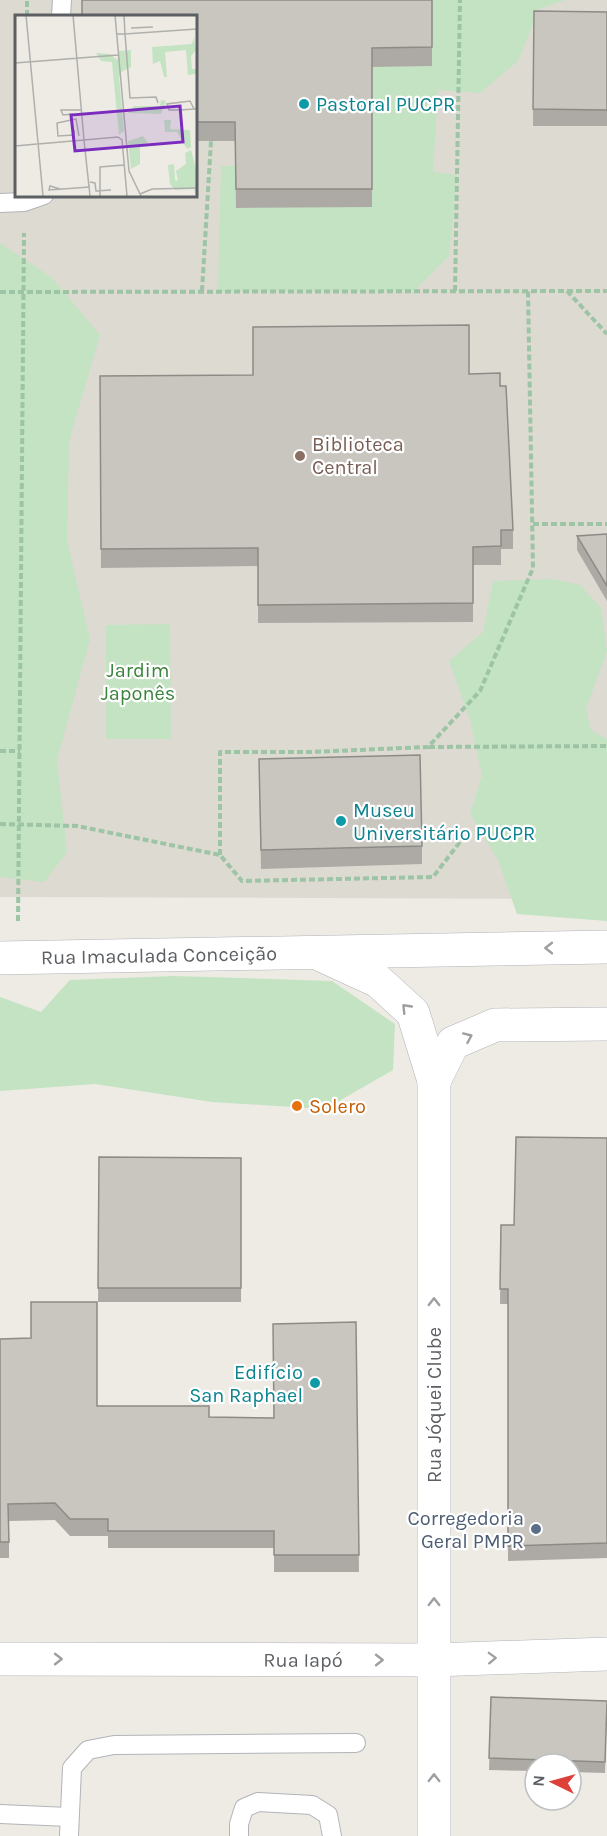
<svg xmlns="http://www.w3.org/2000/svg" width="607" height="1836" font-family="Karla,sans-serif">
<rect width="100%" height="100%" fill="#edebe4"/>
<path fill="#dddad2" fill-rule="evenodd" d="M 0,0 L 607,0 L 607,899 L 0,897 ZM 16,16 L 195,16 L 195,195 L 16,195 Z"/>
<g fill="#c3e3c2">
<path d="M 432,0 L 565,0 L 539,9 L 518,61 L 480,93 L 438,90 L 433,172 L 457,175 L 449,256 L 414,291 L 218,292 L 221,166 L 236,166 L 236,208 L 372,67 L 431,66 Z"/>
<path d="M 0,243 L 51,277 L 100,335 L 69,441 L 67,541 L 90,639 L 57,760 L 67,852 L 44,882 L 0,877 Z"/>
<path d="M 553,579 L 580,585 L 601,608 L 607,651 L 586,709 L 591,730 L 607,739 L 607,921 L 517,914 L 498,860 L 470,814 L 482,775 L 470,720 L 449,661 L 483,632 L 493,581 Z"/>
<path d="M 170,624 L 171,739 L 106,739 L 106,625 Z"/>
<path d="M 174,976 L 332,981 L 395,1024 L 393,1070 L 325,1109 L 212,1102 L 95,1084 L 0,1091 L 0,997 L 41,1012 L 70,980 Z"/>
</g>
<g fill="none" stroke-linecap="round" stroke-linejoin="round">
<g stroke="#b1b4b8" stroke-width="20">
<g id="lane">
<path d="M 61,16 L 62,0"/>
<path d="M 0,203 L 24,202 L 44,195"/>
<path d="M 0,1814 L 69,1817"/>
<path d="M 69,1836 L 72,1768 L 88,1750 L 114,1745 L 356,1743"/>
<path d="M 239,1836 L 239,1824 L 244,1808 L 258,1802 L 312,1805 L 328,1815 L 332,1836"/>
</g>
</g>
<g stroke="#b1b4b8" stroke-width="34">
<path id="street" d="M 434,1660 L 607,1654"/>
</g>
<g stroke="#b0b3b8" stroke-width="34">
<g id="secondary">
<path d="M 319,954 L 378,981 L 413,1013 L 434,1081 L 434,1836"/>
<path id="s1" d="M 0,958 L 607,947"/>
<path d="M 434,1081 L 453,1043 L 495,1025 L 607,1024"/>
<path id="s2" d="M 0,1659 L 434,1660"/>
</g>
</g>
<g stroke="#9cc4a5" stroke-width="4" stroke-dasharray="6 3" stroke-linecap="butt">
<path d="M 27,16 L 27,0"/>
<path d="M 202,291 L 211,141"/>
<path d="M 455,291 L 460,0"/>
<path d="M 567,291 L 607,334"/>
<path d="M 0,292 L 607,291"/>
<path d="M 533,524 L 607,524"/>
<path d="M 429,747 L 607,746"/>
<path d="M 0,751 L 20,751"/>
<path d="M 0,824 L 77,826 L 220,855 L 242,881 L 433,877 L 463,838"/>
<path d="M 220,855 L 220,752 L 310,752 L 428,747 L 480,691 L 533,568 L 528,291"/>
<path d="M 18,921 L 24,233"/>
</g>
<use href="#lane" stroke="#fff" stroke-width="18"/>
<use href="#street" stroke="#fff" stroke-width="33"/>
<use href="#secondary" stroke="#fff" stroke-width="33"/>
</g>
<g fill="#adaaa5">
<path d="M 432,0 L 432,66 L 372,67 L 372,207 L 236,208 L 235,141 L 195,141 L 195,16 Z"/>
<path d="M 534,11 L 607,12 L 607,126 L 533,126 Z"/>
<path d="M 100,376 L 500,386 L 513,530 L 513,549 L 501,549 L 501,565 L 473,565 L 473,622 L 258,623 L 258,566 L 101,568 Z"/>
<path d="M 607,534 L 607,601 L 577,550 L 577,536 Z"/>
<path d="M 259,759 L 422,846 L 422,864 L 261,869 Z"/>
<path d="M 607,1138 L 607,1558 L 508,1561 L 508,1304 L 500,1304 L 501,1225 L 514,1225 Z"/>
<path d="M 99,1157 L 241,1158 L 241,1302 L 98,1302 Z"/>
<path d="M 356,1322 L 359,1572 L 274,1572 L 274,1548 L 108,1548 L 108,1536 L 70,1536 L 55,1520 L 9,1521 L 9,1558 L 0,1558 L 0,1339 L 31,1338 L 97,1406 L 209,1417 L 274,1418 Z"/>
<path d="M 491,1697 L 607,1701 L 605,1773 L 571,1772 L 571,1764 L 535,1764 L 535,1771 L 489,1770 Z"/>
</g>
<g fill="#c9c6c0" stroke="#8d8b86" stroke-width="1.5">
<path d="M 82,0 L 432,0 L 432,47 L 372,48 L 372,189 L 236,189 L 235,122 L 195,122 L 195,16 L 82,16 Z"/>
<path d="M 534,11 L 607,12 L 607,110 L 533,109 Z"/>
<path d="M 469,325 L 469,374 L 500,373 L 500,386 L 506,386 L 513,530 L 501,530 L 501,546 L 473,547 L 473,603 L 258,605 L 258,548 L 101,549 L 100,376 L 253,375 L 253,327 Z"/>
<path d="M 607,534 L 607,586 L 577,536 Z"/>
<path d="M 420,755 L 422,846 L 261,850 L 259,759 Z"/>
<path d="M 516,1137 L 607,1138 L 607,1543 L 508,1546 L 508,1289 L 500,1289 L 501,1225 L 514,1225 Z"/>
<path d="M 99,1157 L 241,1158 L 241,1288 L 98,1288 Z"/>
<path d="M 31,1302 L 97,1302 L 97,1406 L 209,1406 L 209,1417 L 274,1418 L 273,1324 L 356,1322 L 359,1555 L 274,1555 L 274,1531 L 108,1531 L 108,1519 L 70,1519 L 55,1503 L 8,1504 L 9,1542 L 0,1542 L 0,1339 L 31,1338 Z"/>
<path d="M 491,1697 L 607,1701 L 605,1762 L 489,1758 Z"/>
</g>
<defs><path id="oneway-chevron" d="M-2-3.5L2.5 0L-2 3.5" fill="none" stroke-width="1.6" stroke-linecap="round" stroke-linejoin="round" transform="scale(1.5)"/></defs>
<g stroke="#9d9fa1">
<use href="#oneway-chevron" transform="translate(549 948) rotate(180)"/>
<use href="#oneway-chevron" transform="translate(406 1008) rotate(-134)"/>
<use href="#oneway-chevron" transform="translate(468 1037) rotate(-24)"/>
<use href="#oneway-chevron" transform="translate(434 1302) rotate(-90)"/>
<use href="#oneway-chevron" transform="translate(434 1602) rotate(-90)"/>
<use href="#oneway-chevron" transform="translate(492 1658) rotate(-2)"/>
<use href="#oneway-chevron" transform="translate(58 1659)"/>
<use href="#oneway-chevron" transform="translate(379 1660)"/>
<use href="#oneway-chevron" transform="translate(434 1778) rotate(-90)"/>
</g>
<g fill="#0f9aa8" stroke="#fff" stroke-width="2">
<circle cx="304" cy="104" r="6"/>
<circle cx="341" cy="821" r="6"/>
<circle cx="315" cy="1383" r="6"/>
</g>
<circle fill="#8d6e63" stroke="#fff" stroke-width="2" cx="300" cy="456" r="6"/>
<circle fill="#e8710a" stroke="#fff" stroke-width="2" cx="297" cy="1106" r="6"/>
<circle fill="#5c6f8a" stroke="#fff" stroke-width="2" cx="536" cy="1529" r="6"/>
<g text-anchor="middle" stroke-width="4.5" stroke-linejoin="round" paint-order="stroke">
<g font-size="20" fill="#0d838f" stroke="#fff" text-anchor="start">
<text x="316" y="111">Pastoral PUCPR</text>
<text x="353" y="817">Museu<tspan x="353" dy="23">Universitário PUCPR</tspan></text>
<text x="303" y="1379" text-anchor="end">Edifício<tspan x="303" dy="23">San Raphael</tspan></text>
</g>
<g font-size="20" fill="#785e54" stroke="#fff" text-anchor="start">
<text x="312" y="451">Biblioteca<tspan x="312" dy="23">Central</tspan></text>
</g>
<g font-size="20" fill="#3b833c" stroke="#fff">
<text x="138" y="677">Jardim<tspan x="138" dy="23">Japonês</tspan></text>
</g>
<g font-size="20" fill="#5c5f63" stroke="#fff">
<text dy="7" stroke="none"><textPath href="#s1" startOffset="159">Rua Imaculada Conceição</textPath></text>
<text transform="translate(434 1405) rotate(-90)" y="7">Rua Jóquei Clube</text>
<text dy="7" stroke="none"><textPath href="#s2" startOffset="303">Rua Iapó</textPath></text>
</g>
<g font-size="20" fill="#c56008" stroke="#fff" text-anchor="start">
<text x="309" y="1113">Solero</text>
</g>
<g font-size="20" fill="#4e5e75" stroke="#fff" text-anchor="end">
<text x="524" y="1525">Corregedoria<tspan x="524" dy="23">Geral PMPR</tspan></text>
</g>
</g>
<g transform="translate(15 15)">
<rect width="182" height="182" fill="#edebe4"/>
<path d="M 179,22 L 181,35 L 176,41 L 177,54 L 181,54 L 181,59 L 173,60 L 171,35 L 150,37 L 152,62 L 149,62 L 145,46 L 138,49 L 137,32 L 177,29 ZM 116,35 L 116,52 L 106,57 L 104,62 L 109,116 L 104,120 L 97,47 L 86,46 L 81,38 L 95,39 L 102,45 L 104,36 ZM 146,85 L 151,86 L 146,99 L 113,98 L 119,91 L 145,91 ZM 149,105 L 156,105 L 155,114 L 175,115 L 176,132 L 172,134 L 162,117 L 150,117 ZM 128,121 L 133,128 L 125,130 L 125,149 L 116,154 L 113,126 ZM 176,135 L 181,154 L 181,180 L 179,174 L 160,175 L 155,169 L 153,150 L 159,149 L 160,165 L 163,166 L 161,156 L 171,149 L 170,138 Z" fill="#c3e3c2"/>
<path fill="none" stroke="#afafac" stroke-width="1.5" d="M 11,0 L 28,181M 58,0 L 69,125M 100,0 L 114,156 L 126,181M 109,0 L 110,19 L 182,14M 116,13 L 138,12M 101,19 L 110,19 L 115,83 L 141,82 L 143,88M 0,48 L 103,40M 179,94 L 175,86 L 152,89 L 154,95 L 165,95 L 179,94 L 182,94M 58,99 L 48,100 L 46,95 L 66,95M 59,115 L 59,120 L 43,121 L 42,108 L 61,104 L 64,121M 103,122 L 107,125 L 112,181M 69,125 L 75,181M 23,129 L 103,122M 0,131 L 22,129M 75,167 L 80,168 L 81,176 L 96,175M 45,174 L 35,171 L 34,175 L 75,172M 125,179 L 137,174 L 182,173M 85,181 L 85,152 L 109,150"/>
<path fill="#7b2cbf" fill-opacity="0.15" stroke="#7b2cbf" stroke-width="3" d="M 165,91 L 168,127 L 60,136 L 56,100 Z"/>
<rect width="182" height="182" fill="none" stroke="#5c5f63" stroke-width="3"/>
</g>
<g transform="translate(553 1782) rotate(275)"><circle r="28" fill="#ffffff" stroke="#bebfc1" stroke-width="1.5"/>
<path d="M0-4.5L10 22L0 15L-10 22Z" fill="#dd4039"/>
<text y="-9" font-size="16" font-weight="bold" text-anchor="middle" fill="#5c5f63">N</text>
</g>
</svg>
